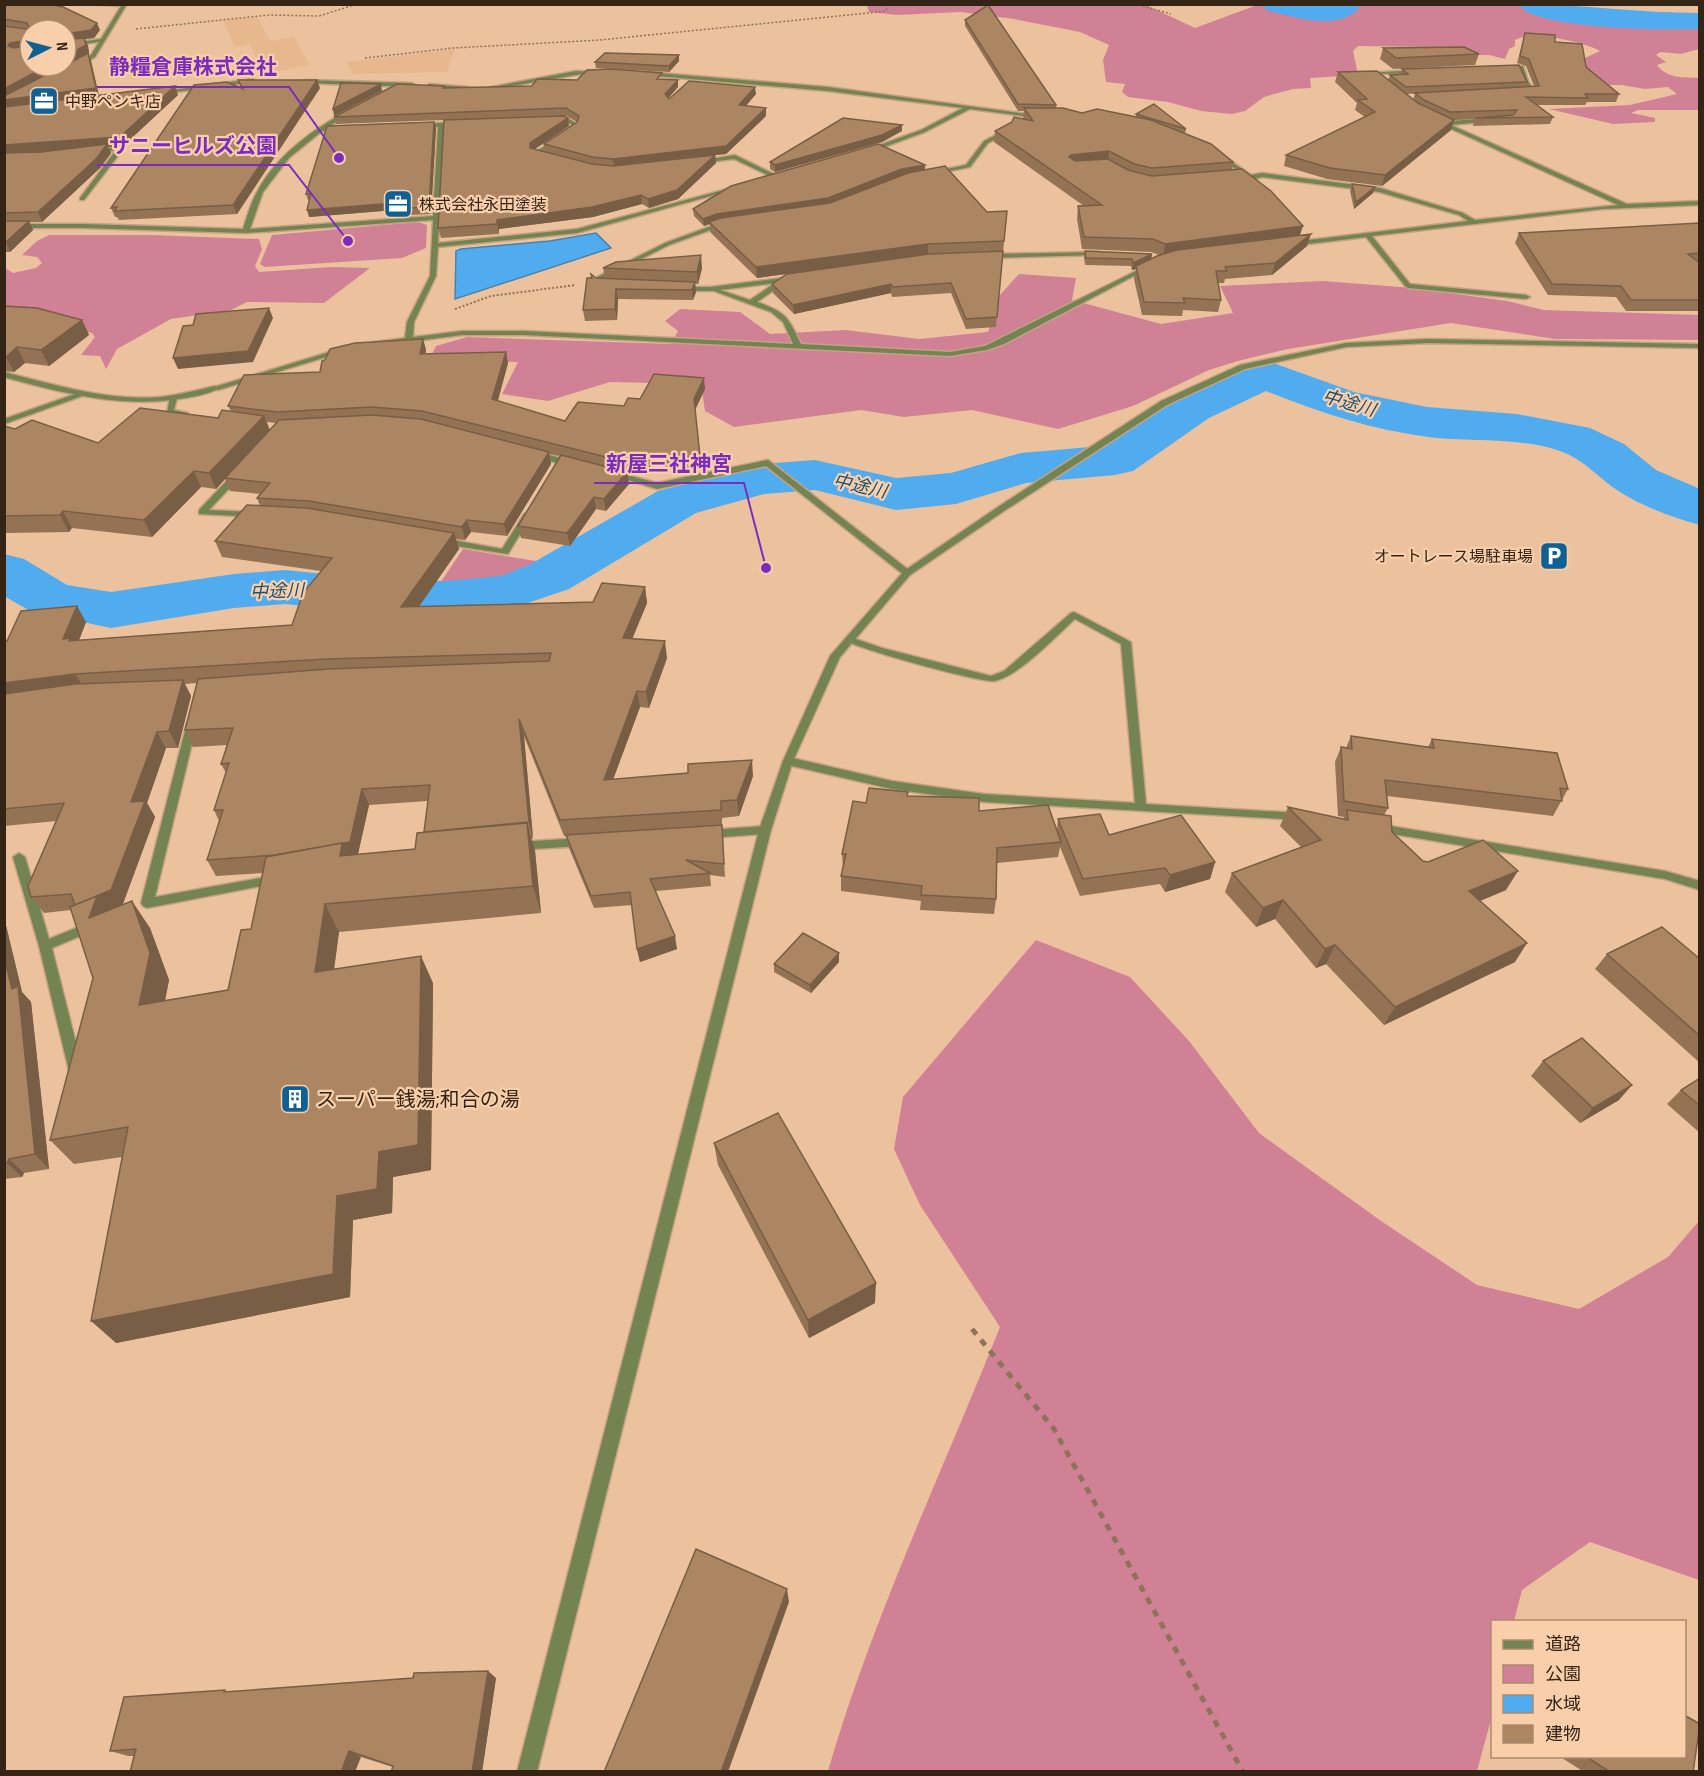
<svg xmlns="http://www.w3.org/2000/svg" width="1704" height="1776" font-family="'Sofia Sans Condensed','Noto Sans JP',sans-serif">
<rect width="100%" height="100%" fill="#ebc29d"/>
<g fill="#e7b88e">
<path d="M 258,17 L 270,41 L 294,37 L 310,65 L 264,74 L 250,44 L 235,47 L 223,20 Z"/>
<path d="M 455,49 L 447,72 L 352,74 L 347,62 Z"/>
</g>
<g fill="#d18196">
<path d="M 1524,4 C 1580,22 1641,23 1699,23 L 1699,49 L 1681,54 L 1660,52 L 1656,55 L 1666,62 L 1657,65 C 1667,79 1684,77 1699,78 L 1699,110 L 1638,110 L 1631,113 L 1655,118 L 1655,122 L 1613,124 L 1549,109 L 1630,105 L 1677,94 L 1668,87 L 1645,89 L 1621,85 L 1540,85 L 1560,61 L 1585,58 L 1600,51 C 1586,42 1530,30 1515,40 L 1515,46 L 1509,49 L 1505,59 L 1489,55 L 1462,55 L 1426,47 L 1358,46 L 1353,51 L 1358,75 L 1310,78 L 1311,88 L 1293,89 L 1264,97 L 1245,111 L 1232,114 L 1201,111 L 1168,102 L 1128,97 L 1122,92 L 1125,84 L 1106,82 L 1103,60 L 1109,45 L 1080,32 L 1014,19 L 961,12 L 897,15 L 869,12 L 867,5 L 1146,5 L 1195,28 L 1257,5 L 1334,14 L 1346,12 L 1356,5 Z"/>
<path d="M 418,222 L 427,225 L 426,248 L 402,258 L 265,267 L 260,264 L 272,235 Z"/>
<path d="M 49,235 L 150,235 L 259,239 L 262,249 L 255,266 L 259,272 L 332,267 L 370,268 L 324,303 L 247,302 L 231,310 L 171,319 L 117,349 L 106,369 L 100,356 L 81,355 L 95,337 L 92,333 L 5,313 L 5,268 L 13,273 L 36,268 L 42,263 L 37,257 L 22,255 L 37,241 Z"/>
<path d="M 1019,274 L 1076,278 L 1072,300 L 1161,324 L 1233,313 L 1220,286 L 1323,281 L 1413,288 L 1507,301 L 1544,310 L 1700,315 L 1699,340 L 1555,339 L 1451,323 L 1288,349 L 1238,361 L 1209,370 L 1133,406 L 1058,429 L 972,410 L 904,417 L 861,410 L 734,427 L 705,411 L 701,384 L 610,382 L 548,401 L 502,394 L 518,362 L 429,360 L 436,346 L 467,337 L 671,344 L 678,331 L 665,321 L 680,309 L 740,312 L 770,334 L 846,330 L 919,339 L 988,332 L 1000,295 Z"/>
<path d="M 463,549 L 542,562 L 537,571 L 449,593 L 434,592 Z"/>
<path d="M 1036,940 L 1130,977 L 1189,1041 L 1259,1133 L 1381,1221 L 1477,1285 L 1579,1309 L 1668,1257 L 1699,1221 L 1699,1580 L 1590,1542 L 1522,1590 L 1514,1621 L 1492,1622 L 1492,1716 L 1477,1771 L 828,1771 C 872,1619 941,1475 1000,1327 L 920,1205 L 894,1149 L 903,1097 Z"/>
</g>
<path fill="#51acef" stroke="#4883ae" stroke-width="1.5" d="M 596,233 L 611,248 L 455,299 L 456,251 L 461,249 L 550,241 Z"/>
<g fill="none" stroke-linecap="round" stroke-linejoin="round">
<g fill="#51acef" fill-rule="evenodd">
<path d="M 1263,4 L 1362,4 C 1342,34 1294,17 1266,10 Z"/>
<path d="M 1518,4 C 1579,4 1638,13 1700,13 L 1700,29 C 1667,30 1535,30 1518,4 Z"/>
<path d="M 1265,360 L 1354,392 L 1427,407 L 1517,414 L 1590,428 L 1624,444 L 1656,470 L 1700,489 L 1700,525 C 1673,518 1642,506 1620,492 C 1599,479 1584,459 1560,451 C 1520,437 1470,442 1428,437 C 1372,430 1318,412 1266,391 L 1209,418 L 1133,471 L 1115,475 L 1026,483 L 956,504 L 896,510 L 815,490 L 764,494 L 696,513 L 569,589 L 510,609 L 447,615 L 383,614 L 285,604 L 234,608 L 111,628 L 30,611 L 4,596 L 4,554 L 24,559 L 67,585 L 111,592 L 234,574 L 285,570 L 383,580 L 447,581 L 501,576 L 529,565 L 658,491 L 762,464 L 815,460 L 896,478 L 951,473 L 1021,453 L 1102,446 L 1175,398 L 1249,364 Z"/>
</g>
<g stroke="#c6a282" stroke-width="3">
<g id="minor">
<path d="M 89,4 L 127,4 L 95,57 L 77,68 L 75,65 L 91,55 L 99,42 L 66,46 L 66,44 L 101,39 L 121,6 Z"/>
<path d="M 1523,66 L 1528,81 L 1535,92 L 1525,94 L 1522,92 L 1529,90 L 1522,81 L 1519,69 L 1503,68 Z"/>
<path d="M 1417,70 L 1419,73 L 1375,74 L 1379,78 L 1376,80 L 1368,73 Z"/>
<path d="M 576,71 L 603,72 L 576,75 L 489,90 L 486,88 Z"/>
<path d="M 647,72 L 828,87 L 1041,116 L 1038,118 L 970,109 L 925,132 L 868,153 L 866,150 L 921,130 L 963,108 L 828,91 L 645,75 Z"/>
<path d="M 253,79 L 255,82 L 160,94 L 157,92 Z"/>
<path d="M 304,80 L 412,83 L 415,85 L 412,87 L 302,83 Z"/>
<path d="M 429,84 L 469,87 L 472,89 L 469,91 L 427,87 Z"/>
<path d="M 347,111 L 352,112 L 327,128 L 341,128 L 343,131 L 322,131 L 289,158 L 263,192 L 250,229 L 433,216 L 438,127 L 417,127 L 419,124 L 458,122 L 461,124 L 444,126 L 438,243 L 577,229 L 731,188 L 736,189 L 577,233 L 438,247 L 436,276 L 414,322 L 413,337 L 462,331 L 524,331 L 793,344 L 783,322 L 771,312 L 714,291 L 680,291 L 677,289 L 680,287 L 710,287 L 791,277 L 793,278 L 793,280 L 786,282 L 757,302 C 786,312 788,317 801,344 L 950,352 L 985,346 L 1146,266 L 1151,267 L 1004,344 L 987,350 L 950,356 L 524,335 L 462,335 L 377,346 L 373,344 L 374,342 L 405,338 L 407,322 L 430,276 L 433,220 L 246,233 L 83,228 L 4,228 L 4,224 L 83,224 L 243,229 C 247,217 250,205 256,194 C 275,156 312,130 347,111 ZM 775,283 L 750,300 L 720,290 Z"/>
<path d="M 551,118 L 569,119 L 579,125 L 565,139 L 540,153 L 547,155 L 547,157 L 533,155 L 533,153 L 561,137 L 573,125 L 566,122 L 551,120 Z"/>
<path d="M 1491,118 L 1493,121 L 1451,125 L 1627,204 L 1700,201 L 1700,205 L 1603,209 L 1372,236 L 1410,284 L 1526,295 L 1530,297 L 1526,299 L 1408,288 L 1406,287 L 1366,237 L 1292,246 L 1289,244 L 1292,242 L 1468,221 L 1459,215 L 1379,192 L 1262,177 L 1252,180 L 1243,178 L 1244,175 L 1217,156 L 1222,155 L 1251,175 L 1262,173 L 1380,188 L 1463,213 L 1475,220 L 1618,205 L 1436,122 Z"/>
<path d="M 1008,129 L 1010,132 L 988,143 L 970,167 L 935,174 L 932,172 L 966,165 L 984,141 Z"/>
<path d="M 121,146 L 124,148 L 84,200 L 80,200 L 80,198 L 116,150 L 94,154 L 92,151 Z"/>
<path d="M 735,155 L 778,176 L 779,177 L 774,178 L 734,159 L 701,163 L 698,161 Z"/>
<path d="M 725,221 L 727,222 L 727,224 L 669,245 L 602,279 L 602,282 L 608,283 L 608,285 L 598,286 L 595,284 L 597,277 L 665,243 Z"/>
<path d="M 1100,252 L 1101,253 L 1098,255 L 987,258 L 984,256 L 987,254 Z"/>
<path d="M 339,349 L 346,351 L 218,390 L 211,388 Z"/>
<path d="M 78,393 L 85,395 L 4,424 L 4,419 Z"/>
<path d="M 170,396 L 177,398 L 174,410 L 188,413 L 188,417 L 167,413 Z"/>
<path d="M 534,451 L 576,462 L 577,464 L 573,467 L 531,456 L 530,454 Z"/>
<path d="M 768,460 L 910,571 L 910,575 L 904,575 L 766,466 L 657,489 L 609,474 L 613,471 L 657,483 Z"/>
<path d="M 238,471 L 241,472 L 241,476 L 209,510 L 253,512 L 256,513 L 256,517 L 199,514 L 199,510 L 235,472 Z"/>
<path d="M 527,513 L 531,516 L 508,554 L 442,544 L 437,541 L 442,538 L 502,549 L 524,514 Z"/>
<path d="M 1074,612 L 1131,642 L 1146,804 L 1299,813 L 1303,814 L 1305,817 L 1303,820 L 984,802 L 892,789 L 788,765 L 783,761 L 788,757 L 892,781 L 984,794 L 1135,803 L 1121,644 L 1075,619 C 1055,637 1020,675 995,681 C 985,684 854,648 845,640 L 850,637 L 882,648 L 991,676 L 1004,671 L 1071,613 Z"/>
<path d="M 192,719 L 197,723 L 155,897 L 277,875 L 283,879 L 277,883 L 147,908 L 143,906 L 141,903 L 187,723 Z"/>
<path d="M 1378,824 L 1665,871 L 1700,881 L 1700,890 L 1665,879 L 1374,831 L 1372,828 Z"/>
<path d="M 765,826 L 771,830 L 765,834 L 709,838 L 703,834 L 709,830 Z"/>
<path d="M 583,838 L 589,842 L 583,846 L 517,850 L 511,846 L 517,842 Z"/>
<path d="M 19,853 L 25,857 L 49,939 L 93,921 L 97,923 L 99,926 L 97,929 L 52,948 L 83,1071 L 81,1075 L 76,1077 L 71,1075 L 69,1071 L 39,946 L 13,857 Z"/>
</g>
</g>
<g stroke="#c6a282" stroke-width="3">
<g id="tertiary">
<path d="M 1428,339 L 1700,344 L 1700,348 L 1428,343 L 1346,347 L 1245,369 L 1167,405 L 1004,511 L 910,575 L 840,657 L 793,761 L 771,830 L 537,1772 L 517,1772 L 759,830 L 783,761 L 830,656 L 904,571 L 998,507 L 1161,401 L 1240,365 L 1346,343 Z"/>
<path d="M 4,372 C 56,385 107,401 160,397 C 179,395 197,390 215,386 L 219,388 C 208,395 191,397 179,399 C 119,408 62,393 4,377 Z"/>
</g>
</g>
<g stroke="#8f7359" stroke-width="1.5" stroke-dasharray="2 2" stroke-linecap="butt">
<path d="M 1135,4 L 1171,14"/>
<path d="M 136,29 L 269,15 L 319,16 L 357,4"/>
<path d="M 365,58 L 453,48 L 600,40 L 878,12 L 886,11 L 888,4"/>
</g>
<path stroke="#8f7359" stroke-width="2" stroke-dasharray="2 2" stroke-linecap="butt" d="M 455,309 L 491,296 L 576,285"/>
<path stroke="#8f7359" stroke-width="5" stroke-dasharray="7 7" stroke-linecap="butt" d="M 972,1329 L 1054,1429 L 1243,1772"/>
<use href="#minor" fill="#738351" fill-rule="evenodd"/>
<use href="#tertiary" fill="#738351" fill-rule="evenodd"/>
</g>
<g fill="#947355" fill-rule="evenodd">
<path d="M 4,4 L 100,30 L 94,38 L 85,39 L 88,46 L 89,53 L 88,54 L 91,61 L 99,96 L 178,95 L 123,146 L 108,147 L 111,153 L 100,168 L 42,222 L 29,222 L 33,230 L 10,252 L 4,252 ZM 57,150 L 41,152 L 25,153 Z"/>
<path d="M 965,20 L 1056,105 L 1056,108 L 1082,113 L 1136,117 L 1136,114 L 1186,129 L 1185,134 L 1233,162 L 1232,170 L 1300,235 L 1307,246 L 1272,275 L 1225,279 L 1224,283 L 1218,283 L 1221,300 L 1218,312 L 1183,310 L 1182,316 L 1142,315 L 1134,279 L 1136,269 L 1132,270 L 1131,266 L 1085,265 L 1084,258 L 1085,251 L 1152,254 L 1151,259 L 1159,255 L 1151,252 L 1082,249 L 1077,219 L 1078,206 L 1084,206 L 994,142 L 995,131 L 1023,119 L 1024,111 L 1018,111 L 965,26 Z"/>
<path d="M 1525,33 L 1555,42 L 1619,94 L 1616,102 L 1587,102 L 1585,105 L 1537,105 L 1553,117 L 1550,124 L 1473,126 L 1475,119 L 1454,120 L 1451,130 L 1382,186 L 1327,179 L 1284,166 L 1286,155 L 1365,117 L 1355,110 L 1357,103 L 1335,82 L 1338,72 L 1388,80 L 1390,75 L 1400,74 L 1402,69 L 1527,82 L 1525,87 L 1534,86 L 1526,66 L 1517,63 ZM 1415,93 L 1413,100 L 1406,94 L 1429,93 Z"/>
<path d="M 1383,48 L 1479,54 L 1475,65 L 1393,69 L 1380,59 Z"/>
<path d="M 679,55 L 679,61 L 669,72 L 596,68 L 595,62 Z"/>
<path d="M 662,79 L 678,87 L 668,98 L 669,99 L 756,94 L 745,106 L 766,116 L 726,154 L 715,155 L 716,163 L 678,199 L 649,208 L 642,204 L 593,217 L 499,229 L 499,234 L 441,238 L 438,228 L 444,120 L 336,124 L 334,117 L 444,86 L 444,88 L 532,86 L 577,80 ZM 561,116 L 567,116 L 577,122 L 544,144 L 545,152 L 535,149 L 569,126 Z"/>
<path d="M 238,80 L 320,88 L 237,214 L 119,220 L 117,217 L 115,217 L 111,208 L 241,88 Z"/>
<path d="M 436,128 L 431,214 L 409,215 L 407,209 L 309,217 L 309,200 L 308,200 L 306,194 Z"/>
<path d="M 902,131 L 882,142 L 775,172 L 770,169 L 770,162 Z"/>
<path d="M 925,170 L 987,212 L 1007,211 L 996,327 L 966,329 L 951,293 L 892,297 L 891,293 L 794,314 L 773,293 L 772,284 L 786,274 L 757,278 L 710,232 L 710,224 L 704,226 L 694,216 L 693,209 Z"/>
<path d="M 1352,184 L 1373,193 L 1354,209 L 1350,191 Z"/>
<path d="M 1700,224 L 1700,311 L 1626,311 L 1616,297 L 1548,295 L 1515,243 L 1519,233 Z"/>
<path d="M 603,268 L 702,268 L 698,284 L 695,284 L 696,292 L 693,300 L 618,299 L 617,320 L 585,321 L 583,310 L 596,278 L 605,278 Z"/>
<path d="M 4,306 L 82,320 L 89,335 L 49,366 L 25,363 L 14,372 L 4,371 Z"/>
<path d="M 423,339 L 426,350 L 425,354 L 506,352 L 508,363 L 498,401 L 565,421 L 624,406 L 640,399 L 705,389 L 695,410 L 701,467 L 653,471 L 651,473 L 639,472 L 636,475 L 627,473 L 629,484 L 606,511 L 596,509 L 570,546 L 521,538 L 518,526 L 560,456 L 549,454 L 551,464 L 507,536 L 471,532 L 465,540 L 456,539 L 459,549 L 418,607 L 593,602 L 645,587 L 647,603 L 632,639 L 667,658 L 649,708 L 640,707 L 613,779 L 753,776 L 739,816 L 722,818 L 722,826 L 725,877 L 710,875 L 711,886 L 656,891 L 677,949 L 640,962 L 637,949 L 632,905 L 594,908 L 569,848 L 566,836 L 564,836 L 524,736 L 533,838 L 531,839 L 535,851 L 541,913 L 339,932 L 334,969 L 433,983 L 431,1170 L 393,1177 L 392,1213 L 353,1220 L 350,1297 L 116,1343 L 122,1157 L 74,1164 L 50,1140 L 93,978 L 71,910 L 44,913 L 31,897 L 56,821 L 4,826 L 4,641 L 86,622 L 79,640 L 292,625 L 321,571 L 222,557 L 215,541 L 260,506 L 257,498 L 260,494 L 230,491 L 225,479 L 216,489 L 201,487 L 152,537 L 72,528 L 69,532 L 4,533 L 4,426 L 15,429 L 98,443 L 218,418 L 231,411 L 228,406 L 320,372 ZM 267,422 L 276,423 L 270,430 ZM 197,683 L 185,730 L 193,747 L 227,745 L 221,764 L 226,773 L 214,810 L 219,821 L 207,860 L 216,876 L 263,873 L 251,929 L 228,990 L 165,1001 L 169,980 L 150,928 L 123,904 L 155,817 L 147,803 L 166,748 L 178,748 L 191,696 L 185,684 ZM 428,801 L 424,832 L 415,849 L 358,854 L 369,805 Z"/>
<path d="M 1351,736 L 1428,747 L 1432,739 L 1568,789 L 1553,816 L 1387,796 L 1388,808 L 1384,815 L 1392,832 L 1423,861 L 1506,890 L 1480,901 L 1515,962 L 1384,1025 L 1326,964 L 1316,968 L 1275,919 L 1256,927 L 1225,892 L 1232,873 L 1301,847 L 1280,826 L 1288,807 L 1343,819 L 1344,817 L 1338,816 L 1335,762 L 1341,747 L 1346,748 Z"/>
<path d="M 908,796 L 979,811 L 1057,829 L 1058,819 L 1109,835 L 1215,862 L 1210,879 L 1165,892 L 1160,884 L 1080,896 L 1060,847 L 1058,857 L 997,863 L 996,899 L 994,914 L 920,910 L 921,901 L 841,891 L 841,876 L 843,869 L 842,854 L 866,803 Z"/>
<path d="M 4,917 L 22,992 L 31,1002 L 49,1169 L 24,1173 L 22,1177 L 4,1179 Z"/>
<path d="M 839,953 L 839,962 L 811,993 L 774,972 L 774,964 Z"/>
<path d="M 1607,954 L 1700,959 L 1700,1063 L 1595,969 Z"/>
<path d="M 1543,1061 L 1619,1100 L 1580,1123 L 1531,1076 Z"/>
<path d="M 1700,1078 L 1700,1133 L 1667,1104 L 1681,1090 Z"/>
<path d="M 714,1143 L 875,1303 L 809,1338 L 718,1165 Z"/>
<path d="M 496,1678 L 482,1772 L 391,1772 L 393,1767 L 361,1757 L 128,1756 L 110,1751 L 230,1692 Z"/>
<path d="M 1559,1756 L 1684,1756 L 1693,1772 L 1584,1772 Z"/>
</g>
<g fill="#785e45">
<path d="M 97,23 L 100,30 L 94,38 L 85,39 L 88,46 L 89,53 L 88,54 L 91,61 L 99,96 L 4,109 L 4,100 L 66,66 L 66,34 Z"/>
<path d="M 28,40 L 30,45 L 14,51 L 8,46 L 10,43 Z"/>
<path d="M 679,55 L 679,61 L 669,72 L 669,66 Z"/>
<path d="M 47,66 L 66,66 L 4,99 L 4,89 Z"/>
<path d="M 317,80 L 320,88 L 237,214 L 233,205 Z"/>
<path d="M 678,80 L 678,87 L 666,101 L 665,94 Z"/>
<path d="M 381,84 L 382,91 L 334,116 L 333,109 Z"/>
<path d="M 175,86 L 178,95 L 123,146 L 108,147 L 111,153 L 100,168 L 42,222 L 38,212 L 105,147 L 4,154 L 4,145 Z"/>
<path d="M 755,87 L 756,94 L 740,113 L 739,105 Z"/>
<path d="M 766,108 L 766,116 L 726,154 L 715,155 L 716,163 L 678,199 L 649,208 L 648,199 L 614,167 L 613,159 Z"/>
<path d="M 568,118 L 569,126 L 532,151 L 530,148 L 530,143 Z"/>
<path d="M 1454,120 L 1451,130 L 1382,186 L 1385,175 Z"/>
<path d="M 434,122 L 436,128 L 431,214 L 429,207 Z"/>
<path d="M 902,125 L 902,131 L 882,142 L 775,172 L 775,165 Z"/>
<path d="M 1109,151 L 1108,163 L 1070,167 L 1069,157 L 1071,155 Z"/>
<path d="M 925,165 L 925,172 L 828,205 L 709,222 L 710,224 L 704,226 L 703,219 L 717,214 L 902,169 Z"/>
<path d="M 1375,187 L 1373,193 L 1354,209 L 1356,202 Z"/>
<path d="M 641,195 L 642,204 L 593,217 L 499,229 L 499,234 L 497,224 L 497,220 Z"/>
<path d="M 408,202 L 407,209 L 309,217 L 307,210 Z"/>
<path d="M 29,221 L 33,230 L 10,252 L 6,242 Z"/>
<path d="M 1303,226 L 1299,238 L 1163,257 L 1165,244 Z"/>
<path d="M 1311,234 L 1307,246 L 1272,275 L 1275,263 Z"/>
<path d="M 928,244 L 928,255 L 757,278 L 756,267 Z"/>
<path d="M 1152,254 L 1151,261 L 1136,266 L 1136,269 L 1132,270 L 1133,263 Z"/>
<path d="M 701,255 L 702,268 L 698,284 L 697,272 Z"/>
<path d="M 695,282 L 696,292 L 693,300 L 692,290 Z"/>
<path d="M 891,284 L 891,293 L 794,314 L 793,305 Z"/>
<path d="M 616,289 L 618,299 L 617,320 L 615,309 Z"/>
<path d="M 269,308 L 273,318 L 253,362 L 178,369 L 173,358 Z"/>
<path d="M 82,320 L 89,335 L 49,366 L 41,350 Z"/>
<path d="M 423,339 L 426,350 L 423,365 L 420,354 Z"/>
<path d="M 17,347 L 25,363 L 14,372 L 6,357 Z"/>
<path d="M 506,352 L 508,363 L 495,410 L 492,399 Z"/>
<path d="M 704,378 L 705,389 L 695,410 L 694,399 Z"/>
<path d="M 264,416 L 270,432 L 225,478 L 225,479 L 216,489 L 209,473 Z"/>
<path d="M 549,452 L 551,464 L 507,536 L 504,524 Z"/>
<path d="M 651,459 L 653,471 L 651,473 L 649,462 Z"/>
<path d="M 638,460 L 639,472 L 636,475 L 634,464 Z"/>
<path d="M 194,471 L 201,487 L 152,537 L 144,520 Z"/>
<path d="M 627,472 L 629,484 L 606,511 L 604,499 Z"/>
<path d="M 594,497 L 596,509 L 570,546 L 567,533 Z"/>
<path d="M 63,511 L 72,528 L 69,532 L 60,515 Z"/>
<path d="M 467,520 L 471,532 L 465,540 L 462,527 Z"/>
<path d="M 454,533 L 459,549 L 407,624 L 401,607 Z"/>
<path d="M 645,587 L 647,603 L 626,654 L 623,638 Z"/>
<path d="M 77,606 L 86,622 L 76,648 L 63,639 Z"/>
<path d="M 665,641 L 667,658 L 649,708 L 646,692 Z"/>
<path d="M 75,674 L 85,690 L 4,701 L 4,683 Z"/>
<path d="M 183,680 L 191,696 L 178,748 L 169,731 Z"/>
<path d="M 637,691 L 640,707 L 607,796 L 604,780 Z"/>
<path d="M 519,719 L 524,736 L 533,838 L 529,822 Z"/>
<path d="M 157,732 L 166,748 L 147,803 L 155,817 L 122,906 L 86,921 Z"/>
<path d="M 752,760 L 753,776 L 739,816 L 737,800 Z"/>
<path d="M 362,789 L 369,805 L 357,858 L 284,871 Z"/>
<path d="M 527,823 L 535,851 L 541,913 L 533,886 Z"/>
<path d="M 1215,862 L 1210,879 L 1165,892 L 1170,875 Z"/>
<path d="M 1518,871 L 1506,890 L 1458,910 L 1469,891 Z"/>
<path d="M 1283,900 L 1275,919 L 1256,927 L 1263,908 Z"/>
<path d="M 132,901 L 150,928 L 169,980 L 159,1031 L 139,1005 Z"/>
<path d="M 325,904 L 339,932 L 330,999 L 315,972 Z"/>
<path d="M 4,917 L 22,992 L 31,1002 L 49,1169 L 35,1154 L 12,989 L 4,957 Z"/>
<path d="M 675,936 L 677,949 L 640,962 L 637,949 Z"/>
<path d="M 1527,943 L 1515,962 L 1384,1025 L 1395,1007 Z"/>
<path d="M 1335,945 L 1326,964 L 1316,968 L 1325,949 Z"/>
<path d="M 839,953 L 839,962 L 811,993 L 810,985 Z"/>
<path d="M 421,956 L 433,983 L 431,1170 L 393,1177 L 392,1213 L 353,1220 L 350,1297 L 116,1343 L 91,1321 L 337,1196 L 379,1152 Z"/>
<path d="M 1632,1085 L 1619,1100 L 1580,1123 L 1593,1108 Z"/>
<path d="M 9,1159 L 24,1173 L 22,1177 L 7,1163 Z"/>
<path d="M 876,1283 L 875,1303 L 809,1338 L 808,1320 Z"/>
<path d="M 787,1589 L 789,1602 L 728,1772 L 721,1772 Z"/>
<path d="M 488,1671 L 496,1678 L 482,1772 L 472,1772 Z"/>
<path d="M 349,1751 L 361,1757 L 355,1772 L 341,1772 Z"/>
</g>
<g fill="#ac8663" stroke="#785e45" stroke-width="1.5" fill-rule="evenodd">
<path d="M 4,4 L 49,4 L 63,7 L 97,23 L 91,30 L 66,34 L 66,30 L 30,30 L 30,66 L 47,66 L 4,89 L 4,26 L 26,29 L 29,27 L 27,23 L 4,19 ZM 28,40 L 27,46 L 13,48 L 8,46 L 10,43 Z"/>
<path d="M 988,5 L 1056,105 L 1018,104 L 965,20 Z"/>
<path d="M 1525,33 L 1555,35 L 1555,42 L 1582,44 L 1586,67 L 1619,94 L 1585,94 L 1588,98 L 1526,97 L 1553,117 L 1476,118 L 1513,115 L 1517,110 L 1450,112 L 1424,100 L 1415,93 L 1539,86 L 1529,59 L 1520,56 Z"/>
<path d="M 84,38 L 86,45 L 66,56 L 66,40 Z"/>
<path d="M 1464,47 L 1479,54 L 1396,58 L 1383,48 Z"/>
<path d="M 88,53 L 96,88 L 4,100 L 4,96 L 63,66 L 66,66 L 66,65 Z"/>
<path d="M 605,53 L 679,55 L 669,66 L 595,62 Z"/>
<path d="M 1519,65 L 1527,82 L 1406,87 L 1390,75 L 1408,74 L 1402,69 Z"/>
<path d="M 611,69 L 662,73 L 657,79 L 678,80 L 665,94 L 669,99 L 689,81 L 755,87 L 739,105 L 766,108 L 726,146 L 613,159 L 592,157 L 544,144 L 577,122 L 579,116 L 566,108 L 334,117 L 397,84 L 444,86 L 443,88 L 532,86 L 537,79 L 577,80 L 587,70 Z"/>
<path d="M 1377,71 L 1418,103 L 1454,120 L 1385,175 L 1330,168 L 1286,155 L 1375,112 L 1358,100 L 1367,99 L 1338,72 Z"/>
<path d="M 238,80 L 317,80 L 233,205 L 115,211 L 117,207 L 111,208 L 194,85 L 227,82 L 243,89 Z"/>
<path d="M 341,83 L 381,84 L 333,109 Z"/>
<path d="M 175,86 L 120,137 L 4,145 L 4,107 Z"/>
<path d="M 1154,104 L 1186,129 L 1136,114 Z"/>
<path d="M 1024,108 L 1063,108 L 1082,113 L 1097,109 L 1151,120 L 1211,144 L 1233,162 L 1152,168 L 1134,164 L 1109,151 L 1071,155 L 1069,157 L 1075,161 L 1108,159 L 1128,170 L 1152,176 L 1242,169 L 1271,191 L 1303,226 L 1165,244 L 1153,239 L 1084,237 L 1078,206 L 1102,205 L 995,131 L 1012,122 L 1014,117 L 1033,121 Z"/>
<path d="M 564,116 L 568,118 L 530,143 L 530,148 L 592,164 L 613,166 L 715,155 L 677,190 L 648,199 L 641,195 L 592,207 L 497,220 L 497,224 L 438,228 L 444,120 Z"/>
<path d="M 843,118 L 902,125 L 882,135 L 775,165 L 770,162 Z"/>
<path d="M 434,122 L 429,207 L 407,208 L 408,202 L 307,210 L 311,193 L 306,194 L 327,126 Z"/>
<path d="M 107,144 L 96,159 L 38,212 L 4,213 L 4,153 L 41,152 Z"/>
<path d="M 878,144 L 925,165 L 902,169 L 828,198 L 717,214 L 703,219 L 693,209 L 731,186 Z"/>
<path d="M 945,166 L 987,212 L 1007,211 L 1004,241 L 928,244 L 756,267 L 709,222 L 721,218 L 830,203 L 908,173 Z"/>
<path d="M 1352,184 L 1375,187 L 1356,202 Z"/>
<path d="M 4,221 L 29,221 L 6,242 L 4,242 Z"/>
<path d="M 1699,223 L 1700,253 L 1688,254 L 1700,263 L 1700,300 L 1631,300 L 1621,286 L 1552,284 L 1519,233 Z"/>
<path d="M 1311,234 L 1275,263 L 1225,267 L 1227,271 L 1216,271 L 1221,300 L 1183,298 L 1185,303 L 1144,302 L 1136,266 L 1157,256 L 1177,250 Z"/>
<path d="M 1003,251 L 997,317 L 966,319 L 951,283 L 893,287 L 891,284 L 793,305 L 772,284 L 787,274 L 929,254 Z"/>
<path d="M 1085,251 L 1152,254 L 1133,263 L 1132,259 L 1086,258 Z"/>
<path d="M 701,255 L 697,272 L 603,268 L 616,262 Z"/>
<path d="M 591,274 L 596,278 L 695,282 L 692,290 L 616,289 L 615,309 L 583,310 L 587,278 L 592,278 Z"/>
<path d="M 4,306 L 37,308 L 82,320 L 41,350 L 17,347 L 6,357 L 4,356 Z"/>
<path d="M 269,308 L 248,351 L 173,358 L 183,326 L 193,325 L 196,314 Z"/>
<path d="M 423,339 L 420,354 L 506,352 L 492,399 L 565,421 L 578,402 L 624,406 L 628,398 L 640,399 L 654,374 L 704,378 L 694,399 L 700,456 L 651,459 L 649,462 L 638,460 L 634,464 L 422,411 L 372,407 L 277,412 L 228,406 L 244,375 L 320,372 L 322,361 L 325,360 L 330,349 L 355,343 Z"/>
<path d="M 140,408 L 218,418 L 222,410 L 264,416 L 209,473 L 194,471 L 144,520 L 63,511 L 60,515 L 4,516 L 4,426 L 15,429 L 32,420 L 98,443 Z"/>
<path d="M 372,415 L 421,419 L 549,452 L 504,524 L 467,520 L 462,527 L 309,501 L 257,498 L 270,483 L 225,478 L 279,420 Z"/>
<path d="M 561,455 L 627,472 L 604,499 L 594,497 L 567,533 L 518,526 Z"/>
<path d="M 247,505 L 307,508 L 454,533 L 401,607 L 593,602 L 602,583 L 645,587 L 623,638 L 665,641 L 646,692 L 637,691 L 604,780 L 688,773 L 688,764 L 752,760 L 737,800 L 721,801 L 721,810 L 560,820 L 519,719 L 529,822 L 424,832 L 430,785 L 362,789 L 350,842 L 275,855 L 207,860 L 223,810 L 214,810 L 229,763 L 221,764 L 233,728 L 185,730 L 198,679 L 328,669 L 549,661 L 551,653 L 327,659 L 75,674 L 4,683 L 4,641 L 7,641 L 21,611 L 77,606 L 63,639 L 70,638 L 69,641 L 292,625 L 303,593 L 332,558 L 215,541 Z"/>
<path d="M 183,680 L 169,731 L 157,732 L 131,802 L 145,801 L 111,890 L 75,905 L 71,894 L 31,897 L 28,886 L 64,803 L 4,809 L 4,694 L 75,684 Z"/>
<path d="M 1351,736 L 1434,748 L 1432,739 L 1557,753 L 1568,789 L 1560,788 L 1562,801 L 1385,780 L 1388,808 L 1344,801 L 1341,747 L 1352,749 Z"/>
<path d="M 869,788 L 908,792 L 907,796 L 979,798 L 979,811 L 1048,805 L 1061,842 L 997,848 L 996,899 L 921,895 L 922,886 L 841,876 L 846,854 L 842,854 L 853,801 L 866,803 Z"/>
<path d="M 1288,807 L 1348,820 L 1347,810 L 1391,816 L 1392,832 L 1423,861 L 1428,862 L 1483,840 L 1518,871 L 1469,891 L 1527,943 L 1395,1007 L 1335,945 L 1325,949 L 1283,900 L 1263,908 L 1232,873 L 1321,840 Z"/>
<path d="M 1100,814 L 1109,835 L 1181,815 L 1215,862 L 1170,875 L 1165,868 L 1083,879 L 1058,819 Z"/>
<path d="M 527,823 L 533,886 L 325,904 L 315,972 L 421,956 L 418,1145 L 379,1152 L 377,1189 L 337,1196 L 333,1274 L 91,1321 L 128,1127 L 50,1140 L 93,978 L 70,907 L 97,896 L 89,918 L 132,901 L 150,953 L 139,1005 L 228,990 L 241,930 L 251,929 L 266,857 L 342,843 L 340,856 L 415,849 L 417,833 Z"/>
<path d="M 722,825 L 724,864 L 686,860 L 710,873 L 650,879 L 675,936 L 637,949 L 630,892 L 591,896 L 566,835 Z"/>
<path d="M 1662,927 L 1700,959 L 1700,1036 L 1607,954 Z"/>
<path d="M 803,933 L 839,953 L 810,985 L 774,964 Z"/>
<path d="M 4,957 L 12,989 L 18,986 L 35,1154 L 9,1159 L 7,1163 L 4,1163 Z"/>
<path d="M 1582,1038 L 1632,1085 L 1593,1108 L 1543,1061 Z"/>
<path d="M 1700,1078 L 1700,1106 L 1681,1090 Z"/>
<path d="M 778,1113 L 876,1283 L 808,1320 L 714,1143 Z"/>
<path d="M 696,1549 L 787,1589 L 721,1772 L 604,1772 Z"/>
<path d="M 488,1671 L 472,1772 L 391,1772 L 393,1766 L 349,1751 L 341,1772 L 130,1772 L 136,1749 L 110,1751 L 124,1697 L 225,1690 L 224,1692 L 413,1678 L 414,1673 Z"/>
<path d="M 1684,1715 L 1700,1724 L 1693,1772 L 1610,1772 L 1585,1756 L 1684,1756 Z"/>
</g>
<defs>
<g id="office-square" transform="scale(1.5)"><rect x="-9" y="-9" width="18" height="18" rx="4" fill="#106193" stroke="#f8cfaa"/><path d="M-6-3h4V-5.5h4V-3h4V5H-6ZM-1-4.5V-3h2v-1.5ZM-6 0V1H6V0Z" fill="#fff"/></g>
<g id="parking-square" transform="scale(1.5)"><rect x="-9" y="-9" width="18" height="18" rx="4" fill="#106193" stroke="#f8cfaa"/><path d="M-3.5-5.5H1a3.5 3.5 0 0 1 0 7H-1V5.5H-3.5ZM-1-3.4V-.6H.8a1.4 1.4 0 0 0 0-2.8Z" fill="#fff"/></g>
<g id="building-square" transform="scale(1.5)"><rect x="-9" y="-9" width="18" height="18" rx="4" fill="#106193" stroke="#f8cfaa"/><path d="M-4-6H4V6H1V3H-1V6H-4ZM-2.5-4.3h1.7v1.8h-1.7ZM.8-4.3h1.7v1.8H.8ZM-2.5-1h1.7V.8h-1.7ZM.8-1h1.7V.8H.8Z" fill="#fff"/></g>
</defs>
<g fill-rule="evenodd">
<use href="#office-square" x="44" y="101"/>
<use href="#office-square" x="398" y="204"/>
<use href="#parking-square" x="1554" y="556"/>
<use href="#building-square" x="295" y="1099"/>
</g>
<g text-anchor="middle" stroke-width="4.5" stroke-linejoin="round" paint-order="stroke">
<g font-size="16" fill="#342416" stroke="#f8cfaa" text-anchor="start">
<text x="65" y="107">中野ペンキ店</text>
<text x="419" y="210">株式会社永田塗装</text>
<text x="1533" y="562" text-anchor="end">オートレース場駐車場</text>
</g>
<g font-size="18" font-style="italic" fill="#1f4f71" stroke="#f8cfaa">
<text transform="translate(1349 403) rotate(16)" y="6">中途川</text>
<text transform="translate(860 486) rotate(13)" y="6">中途川</text>
<text transform="translate(277 591) rotate(-2)" y="6">中途川</text>
</g>
<g font-size="20" fill="#342416" stroke="#f8cfaa" text-anchor="start">
<text x="316" y="1106">スーパー銭湯;和合の湯</text>
</g>
</g>
<path fill="none" stroke="#7b2cbf" stroke-width="2" d="M339 158L289 87H97M348 241L289 165H97M766 568L744 483H594"/>
<g fill="#7b2cbf" stroke="#f8cfaa" stroke-width="2">
<circle cx="339" cy="158" r="6"/>
<circle cx="348" cy="241" r="6"/>
<circle cx="766" cy="568" r="6"/>
</g>
<g font-size="21" text-anchor="middle" font-weight="bold" fill="#7b2cbf" stroke="#f8cfaa" stroke-width="4.5" stroke-linejoin="round" paint-order="stroke">
<text x="193" y="74">静糧倉庫株式会社</text>
<text x="193" y="153">サニーヒルズ公園</text>
<text x="669" y="471">新屋三社神宮</text>
</g>
<rect width="1704" height="1776" fill="none" stroke="#342416" stroke-width="12"/>
<rect x="1491" y="1620" width="195" height="138" fill="#f8cfaa" stroke="#aa8b6f" stroke-width="1.5"/>
<rect x="1503" y="1640" width="30" height="9" fill="#738351" stroke="#aa8b6f" stroke-width="1.5"/>
<text x="1545" y="1650" font-size="18" fill="#342416">道路</text>
<rect x="1503" y="1665" width="30" height="18" fill="#d18196" stroke="#aa8b6f" stroke-width="1.5"/>
<text x="1545" y="1680" font-size="18" fill="#342416">公園</text>
<rect x="1503" y="1695" width="30" height="18" fill="#51acef" stroke="#aa8b6f" stroke-width="1.5"/>
<text x="1545" y="1710" font-size="18" fill="#342416">水域</text>
<rect x="1503" y="1725" width="30" height="18" fill="#ac8663" stroke="#aa8b6f" stroke-width="1.5"/>
<text x="1545" y="1740" font-size="18" fill="#342416">建物</text>
<g transform="translate(48 48) rotate(84)"><circle r="28" fill="#f8cfaa" stroke="#aa8b6f" stroke-width="1.5"/>
<path d="M0-4.5L10 22L0 15L-10 22Z" fill="#106193"/>
<text y="-9" font-size="16" font-weight="bold" text-anchor="middle" fill="#342416">N</text>
</g>
</svg>
